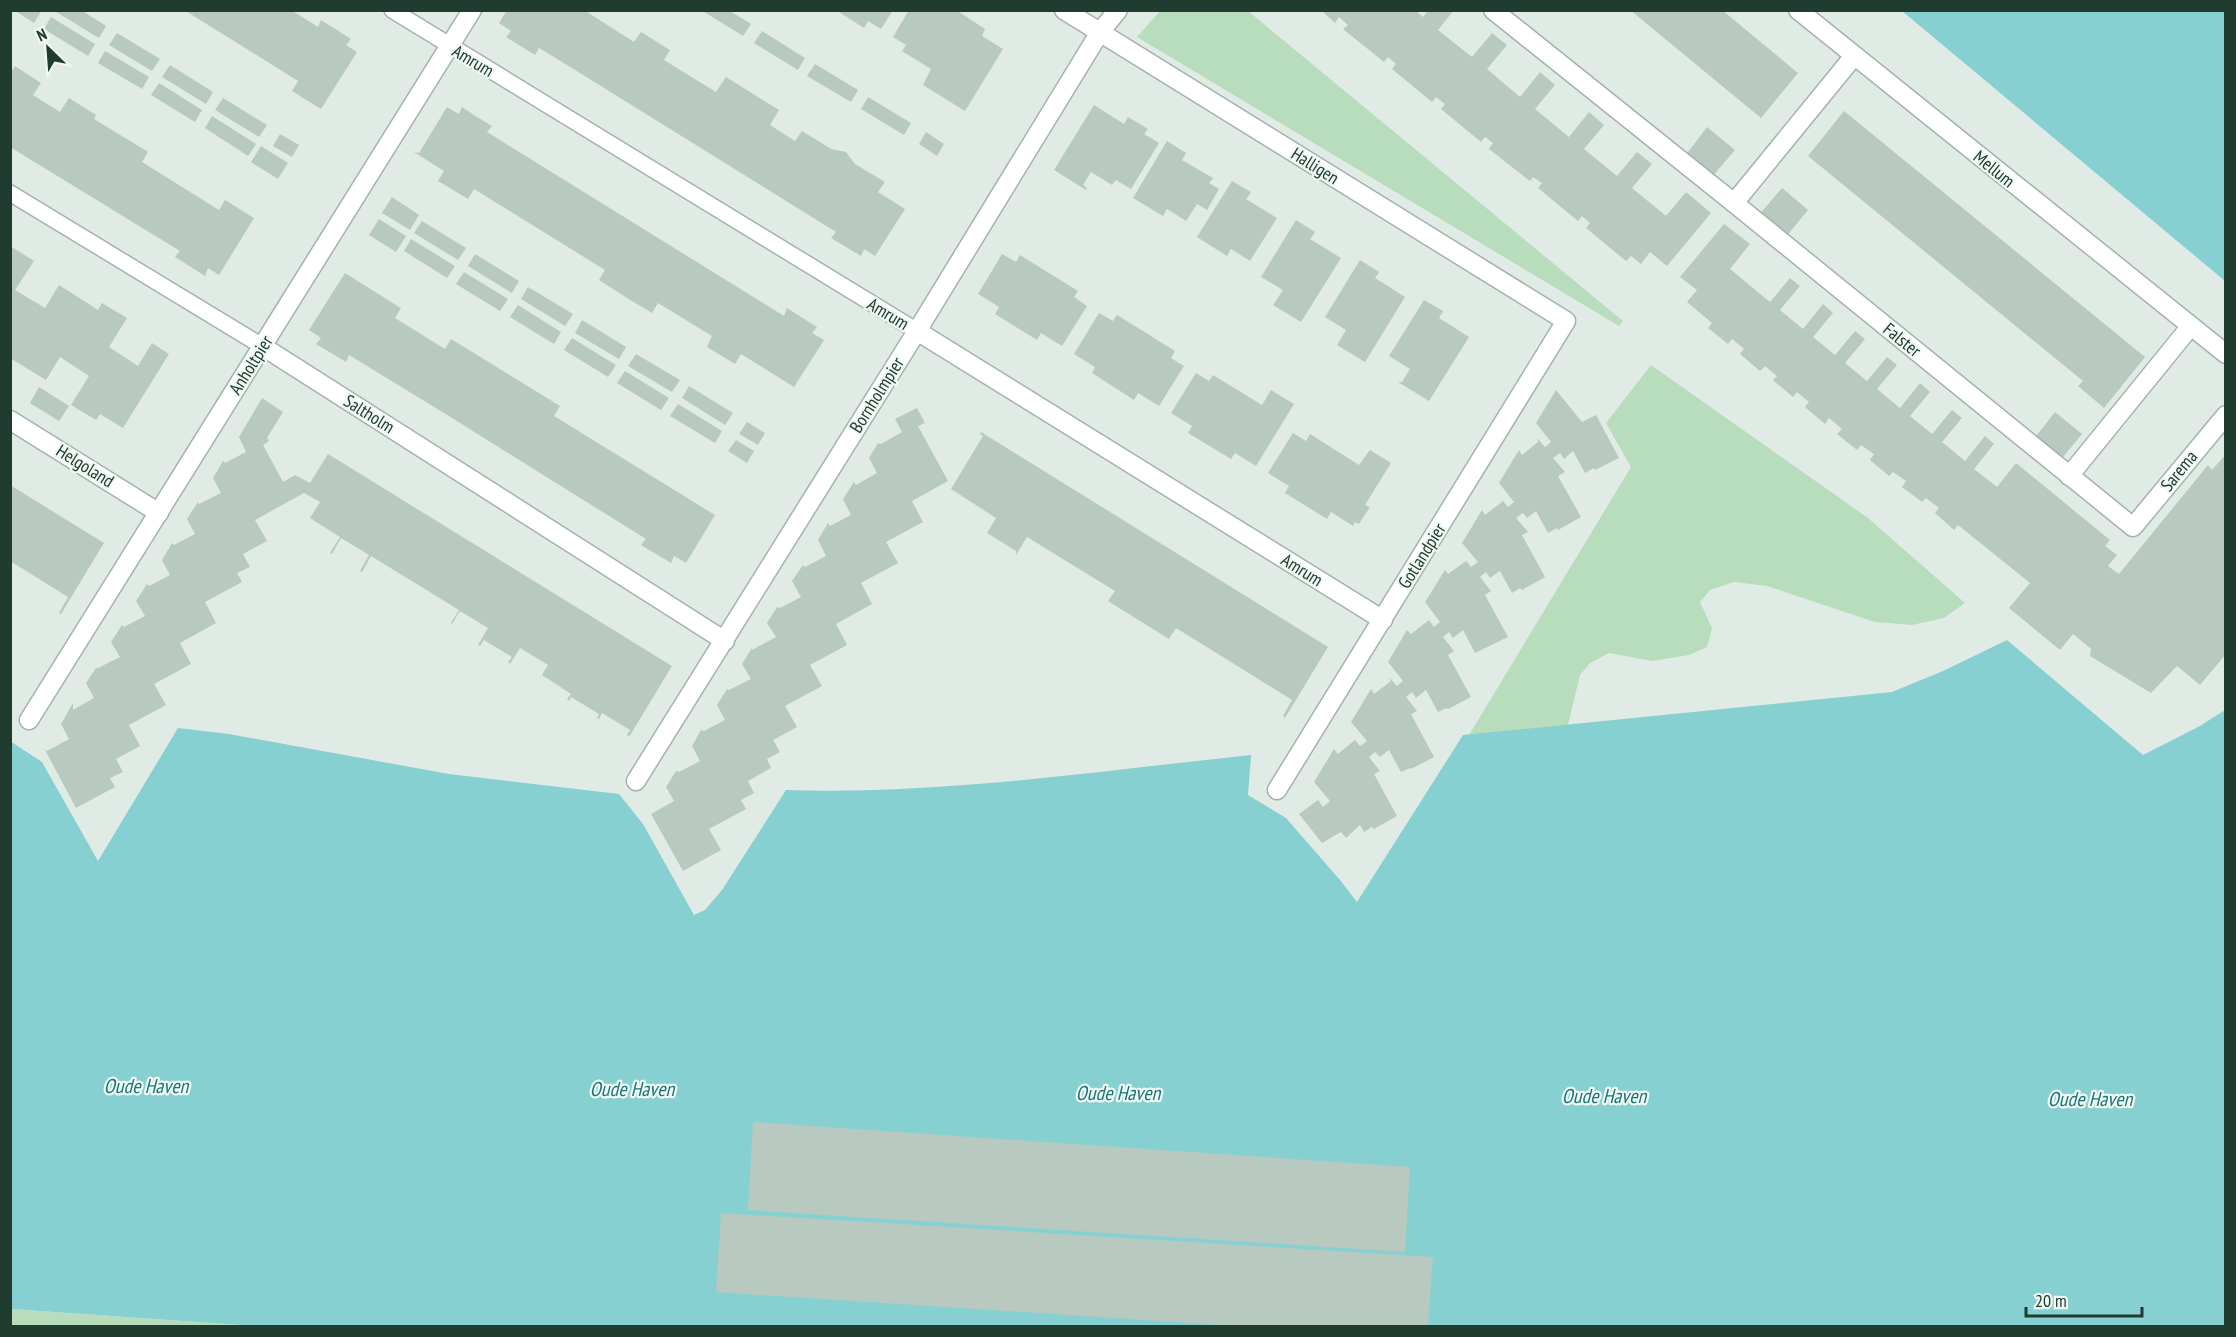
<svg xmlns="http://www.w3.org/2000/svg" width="2236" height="1337" font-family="'PT Sans Narrow',sans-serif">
<rect width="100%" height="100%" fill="#e0ebe5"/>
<g fill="#b8ddbd">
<path d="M 1160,11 L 1248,11 L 1623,321 L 1619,326 L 1137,37 Z"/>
<path d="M 1651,365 L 1868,518 L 1965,603 L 1944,618 L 1912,625 L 1875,622 L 1767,586 L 1734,582 L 1710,590 L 1700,602 L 1712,628 L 1707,647 L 1689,655 L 1652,661 L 1609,653 L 1590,663 L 1580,675 L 1568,725 L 1469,735 L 1631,467 L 1606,423 Z"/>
<path d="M 10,1309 L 255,1326 L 11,1326 Z"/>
</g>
<g fill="#86d0d2">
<path d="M 1902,11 L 2225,11 L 2225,281 Z"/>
<path d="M 2007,640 L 2143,755 L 2200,726 L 2225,710 L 2225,1326 L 255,1326 L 11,1309 L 10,741 L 42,762 L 98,861 L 178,728 L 229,734 L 449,774 L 619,794 L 643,824 L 694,915 L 705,910 L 722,890 L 786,790 C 939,795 1099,771 1251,755 L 1248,795 L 1286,818 L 1340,880 L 1357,902 L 1463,735 L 1892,692 L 1943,671 Z"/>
</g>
<g fill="#b8c9c0">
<path d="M 14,10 L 42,10 L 34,23 Z"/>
<path d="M 53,10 L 81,10 L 106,26 L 99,38 Z"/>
<path d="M 184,10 L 291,10 L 318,27 L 321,20 L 351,39 L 346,45 L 357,52 L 321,109 L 292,91 L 298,81 Z"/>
<path d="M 507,10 L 584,10 L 634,42 L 641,32 L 670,50 L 664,60 L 716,92 L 726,77 L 779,110 L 770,125 L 795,141 L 802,131 L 831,149 L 846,152 L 855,164 L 885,182 L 878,192 L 905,209 L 875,256 L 864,249 L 861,256 L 831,238 L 836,232 L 580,73 L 539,48 L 535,55 L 506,37 L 511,31 L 499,23 Z"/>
<path d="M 701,10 L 728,10 L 751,24 L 743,36 Z"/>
<path d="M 836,10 L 893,10 L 881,29 L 868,21 L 864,28 Z"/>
<path d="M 909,10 L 956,10 L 985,29 L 982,36 L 1003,49 L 965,111 L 923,85 L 931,69 L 902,51 L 906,45 L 893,37 Z"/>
<path d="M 1321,10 L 1415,10 L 1423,17 L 1429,10 L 1454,10 L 1438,30 L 1472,57 L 1492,33 L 1507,45 L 1487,69 L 1520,97 L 1540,72 L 1555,85 L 1535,109 L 1569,137 L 1589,112 L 1604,125 L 1584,149 L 1617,176 L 1637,152 L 1652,164 L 1632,188 L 1666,216 L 1686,192 L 1711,213 L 1667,266 L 1650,252 L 1641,264 L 1631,256 L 1626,261 L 1586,228 L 1590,223 L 1582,216 L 1578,221 L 1538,188 L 1542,183 L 1533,177 L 1530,181 L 1489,149 L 1493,143 L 1485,137 L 1481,142 L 1441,109 L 1445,104 L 1436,97 L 1432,102 L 1392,69 L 1396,64 L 1388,57 L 1384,62 L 1343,29 L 1348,25 L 1339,17 L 1335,23 Z"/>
<path d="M 1630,10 L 1722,10 L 1798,73 L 1761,118 Z"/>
<path d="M 51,17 L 95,44 L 88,56 L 44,29 Z"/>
<path d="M 762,31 L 805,58 L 798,70 L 754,43 Z"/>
<path d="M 117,33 L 160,59 L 152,71 L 109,45 Z"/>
<path d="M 105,51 L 149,77 L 142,89 L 98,63 Z"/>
<path d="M 815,64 L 858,90 L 851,102 L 807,76 Z"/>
<path d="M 170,65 L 213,92 L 206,104 L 162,77 Z"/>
<path d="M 15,66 L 41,83 L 33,95 L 60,112 L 69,98 L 96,115 L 94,119 L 148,152 L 142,162 L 219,210 L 225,200 L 254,218 L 219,275 L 208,268 L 205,276 L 175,257 L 180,251 L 10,147 L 10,73 Z"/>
<path d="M 159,83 L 202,110 L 195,122 L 151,95 Z"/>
<path d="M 868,97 L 911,123 L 904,135 L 861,109 Z"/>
<path d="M 223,98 L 267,125 L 259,137 L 215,110 Z"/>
<path d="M 1094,105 L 1124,124 L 1128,117 L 1148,129 L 1144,134 L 1159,143 L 1131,189 L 1116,180 L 1112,185 L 1091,172 L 1083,185 L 1087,188 L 1086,190 L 1054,170 Z"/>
<path d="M 447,107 L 459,114 L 462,107 L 477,117 L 492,126 L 487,132 L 784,316 L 787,308 L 817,327 L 812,333 L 824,340 L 794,387 L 741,354 L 735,364 L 707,347 L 712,336 L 658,303 L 652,313 L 627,298 L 599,280 L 605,270 L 474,189 L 468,199 L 438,181 L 444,171 L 414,152 L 419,153 Z"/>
<path d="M 1844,111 L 2145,357 L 2104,408 L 2078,386 L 2083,381 L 1808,156 Z"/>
<path d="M 212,116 L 256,144 L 248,156 L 205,128 Z"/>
<path d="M 1707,127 L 1735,150 L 1712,177 L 1685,156 Z"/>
<path d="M 926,132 L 944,144 L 937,156 L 919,144 Z"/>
<path d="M 280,134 L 299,145 L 292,157 L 273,146 Z"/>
<path d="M 1167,141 L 1186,153 L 1182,160 L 1213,178 L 1209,183 L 1219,189 L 1207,210 L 1197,204 L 1186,221 L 1167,209 L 1163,216 L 1133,198 Z"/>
<path d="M 261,146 L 288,163 L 278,179 L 251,162 Z"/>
<path d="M 1232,181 L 1251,192 L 1246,199 L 1277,218 L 1250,261 L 1231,249 L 1227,256 L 1197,237 Z"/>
<path d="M 1782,188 L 1808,210 L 1785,238 L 1758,216 Z"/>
<path d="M 392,197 L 419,215 L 410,230 L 382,213 Z"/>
<path d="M 379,219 L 406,236 L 396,252 L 369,235 Z"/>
<path d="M 1296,220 L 1315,232 L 1310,239 L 1341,258 L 1301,322 L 1273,305 L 1283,290 L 1261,277 Z"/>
<path d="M 422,221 L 466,248 L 458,260 L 414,233 Z"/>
<path d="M 1724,224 L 1750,244 L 1730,269 L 1770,302 L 1790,278 L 1800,286 L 1780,310 L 1803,329 L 1823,304 L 1833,313 L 1813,337 L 1835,355 L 1855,331 L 1865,339 L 1845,363 L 1867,381 L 1887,357 L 1897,365 L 1877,389 L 1900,408 L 1920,383 L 1930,392 L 1910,416 L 1932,434 L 1952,410 L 1962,418 L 1942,442 L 1965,461 L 1985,436 L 1994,444 L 1974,469 L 1997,487 L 2016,463 L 2110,540 L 2105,546 L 2117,555 L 2108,566 L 2119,574 L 2208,465 L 2212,470 L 2226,454 L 2226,654 L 2200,685 L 2177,666 L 2151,693 L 2090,656 L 2091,649 L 2073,634 L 2060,650 L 2009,608 L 2030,583 L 1958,525 L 1954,530 L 1935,513 L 1939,508 L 1926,498 L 1922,502 L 1902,487 L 1906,481 L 1893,472 L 1889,476 L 1870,460 L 1874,454 L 1861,445 L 1857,450 L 1837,434 L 1842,429 L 1829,418 L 1825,424 L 1805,407 L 1809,402 L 1797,392 L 1793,397 L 1773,380 L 1777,376 L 1765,366 L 1760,371 L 1740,354 L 1744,349 L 1732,339 L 1728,344 L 1708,328 L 1712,323 L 1687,302 L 1697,290 L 1680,277 Z"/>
<path d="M 411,239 L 455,266 L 447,278 L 404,251 Z"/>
<path d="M 10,246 L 34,261 L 15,290 L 45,308 L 59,285 L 98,310 L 102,303 L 127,318 L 109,347 L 138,366 L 152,343 L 169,354 L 123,428 L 100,414 L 96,420 L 71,405 L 89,376 L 60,357 L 46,380 L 10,358 Z"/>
<path d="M 475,254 L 519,281 L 512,293 L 468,266 Z"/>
<path d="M 1002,254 L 1016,262 L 1020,255 L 1078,291 L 1074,297 L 1087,306 L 1062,346 L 1041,333 L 1037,340 L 995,314 L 999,307 L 978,294 Z"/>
<path d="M 1360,260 L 1379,272 L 1375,278 L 1405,297 L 1365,362 L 1337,345 L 1346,330 L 1325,317 Z"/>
<path d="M 464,272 L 508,299 L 500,311 L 456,284 Z"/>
<path d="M 345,273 L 399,307 L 401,308 L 395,318 L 445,349 L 451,339 L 560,406 L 554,416 L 715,515 L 686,563 L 674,556 L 671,563 L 641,545 L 646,539 L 444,413 L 349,355 L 346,362 L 316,344 L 321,338 L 309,330 Z"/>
<path d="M 528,287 L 573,314 L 565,326 L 521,299 Z"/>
<path d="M 1424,300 L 1443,311 L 1439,318 L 1469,337 L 1429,401 L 1398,382 L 1402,382 L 1410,369 L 1389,356 Z"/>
<path d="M 518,305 L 561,332 L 554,344 L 510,317 Z"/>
<path d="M 1099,313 L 1113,321 L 1117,315 L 1175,351 L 1171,358 L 1184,366 L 1159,406 L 1138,393 L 1134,400 L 1092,373 L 1095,367 L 1074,354 Z"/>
<path d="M 582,320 L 626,347 L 619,359 L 575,333 Z"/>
<path d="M 572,338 L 616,365 L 608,377 L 564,350 Z"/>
<path d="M 636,354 L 680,380 L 672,392 L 628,366 Z"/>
<path d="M 625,371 L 669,398 L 661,410 L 617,383 Z"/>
<path d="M 1196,373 L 1209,381 L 1213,375 L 1262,405 L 1271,390 L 1294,404 L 1256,466 L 1235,453 L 1231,459 L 1188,433 L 1192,426 L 1171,413 Z"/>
<path d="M 689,386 L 733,413 L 725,425 L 682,398 Z"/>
<path d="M 39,387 L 69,406 L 59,421 L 30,403 Z"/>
<path d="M 1556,390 L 1582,422 L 1596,415 L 1619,458 L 1595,470 L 1594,468 L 1585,473 L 1573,451 L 1564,459 L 1560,453 L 1553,458 L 1565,472 L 1558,476 L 1581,517 L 1558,530 L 1557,528 L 1548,533 L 1536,511 L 1527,518 L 1523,513 L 1516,518 L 1528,532 L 1522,535 L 1545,577 L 1522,590 L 1520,588 L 1512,593 L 1500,571 L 1490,578 L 1486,572 L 1480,577 L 1491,591 L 1485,595 L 1508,637 L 1475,653 L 1463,630 L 1453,638 L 1449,632 L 1443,637 L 1454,651 L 1448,655 L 1471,697 L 1448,709 L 1446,708 L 1438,712 L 1426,690 L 1416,698 L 1412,692 L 1406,697 L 1417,711 L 1411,714 L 1434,757 L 1411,769 L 1410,768 L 1401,772 L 1389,750 L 1380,757 L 1375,752 L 1369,757 L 1380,771 L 1374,774 L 1397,816 L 1374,829 L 1372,827 L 1364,832 L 1360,825 L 1346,838 L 1341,832 L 1322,843 L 1299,814 L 1318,800 L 1323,807 L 1330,801 L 1314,782 L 1334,749 L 1338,754 L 1355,740 L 1360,746 L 1367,741 L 1351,722 L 1371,689 L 1374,694 L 1391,681 L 1389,677 L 1397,686 L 1403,681 L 1388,662 L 1407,630 L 1411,634 L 1429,620 L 1434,627 L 1440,622 L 1425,602 L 1445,570 L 1448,574 L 1466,561 L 1471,567 L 1478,562 L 1462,543 L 1482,510 L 1485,515 L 1503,501 L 1508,507 L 1514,502 L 1499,483 L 1519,450 L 1522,455 L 1538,442 L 1537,438 L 1545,447 L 1551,442 L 1536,423 Z"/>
<path d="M 262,398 L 283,412 L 267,438 L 269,441 L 263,445 L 283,482 L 295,475 L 310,483 L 328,454 L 672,666 L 629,737 L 627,735 L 630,730 L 602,713 L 599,719 L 597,718 L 599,714 L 571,697 L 569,701 L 567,699 L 571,694 L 542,675 L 548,665 L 520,648 L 510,664 L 508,662 L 512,657 L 484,640 L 480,646 L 478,645 L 488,628 L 460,611 L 452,624 L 451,623 L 459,610 L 371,556 L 362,572 L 360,571 L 369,555 L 341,538 L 332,554 L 330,553 L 340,537 L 310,518 L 320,502 L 304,493 L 255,520 L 267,541 L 243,554 L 250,567 L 237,573 L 242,582 L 205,602 L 216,623 L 180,643 L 191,664 L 154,684 L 166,705 L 129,725 L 140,746 L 116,759 L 123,772 L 110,778 L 115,787 L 76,808 L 44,748 L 47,751 L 69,739 L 61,724 L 73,703 L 73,710 L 94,698 L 86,683 L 96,668 L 98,668 L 120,657 L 111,642 L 122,625 L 124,627 L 145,616 L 136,601 L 147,584 L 149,586 L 170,575 L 162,560 L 172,543 L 174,545 L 195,534 L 187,519 L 198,502 L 199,504 L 221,493 L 213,478 L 223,461 L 225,463 L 246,452 L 239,437 Z"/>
<path d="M 678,404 L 722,431 L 715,443 L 670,416 Z"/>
<path d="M 917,408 L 925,423 L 918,426 L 948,481 L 912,501 L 923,522 L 886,542 L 898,563 L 861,583 L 872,604 L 836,624 L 847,645 L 810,665 L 822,686 L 785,706 L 797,727 L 773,740 L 780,752 L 767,759 L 771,768 L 748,781 L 754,793 L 741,800 L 746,809 L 709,829 L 721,850 L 683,871 L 651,814 L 674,801 L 666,787 L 676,771 L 679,772 L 700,761 L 692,746 L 701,730 L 704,731 L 725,720 L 717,705 L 727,689 L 729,690 L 751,679 L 742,664 L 752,648 L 752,650 L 776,637 L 767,623 L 777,607 L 780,608 L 801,597 L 792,581 L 803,565 L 805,567 L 826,556 L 818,540 L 828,523 L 830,526 L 851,515 L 843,499 L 854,482 L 856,485 L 877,473 L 869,458 L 878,443 L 881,444 L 902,432 L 895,419 Z"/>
<path d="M 2055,412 L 2082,434 L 2059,462 L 2033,440 Z"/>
<path d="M 747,422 L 765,433 L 758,445 L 739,434 Z"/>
<path d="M 981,432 L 1328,647 L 1285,718 L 1283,716 L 1292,700 L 1176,628 L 1169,639 L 1108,601 L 1115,591 L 1027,537 L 1016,555 L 1016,551 L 987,533 L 996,518 L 951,489 L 983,436 L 980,434 Z"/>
<path d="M 1293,433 L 1306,441 L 1310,434 L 1359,465 L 1370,450 L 1391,463 L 1365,505 L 1370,507 L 1359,524 L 1355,522 L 1353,526 L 1331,512 L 1327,519 L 1285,493 L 1289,486 L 1268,473 Z"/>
<path d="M 736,440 L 754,451 L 747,463 L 728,451 Z"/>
<path d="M 10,485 L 104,543 L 61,614 L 59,613 L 68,597 L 10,561 Z"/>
<path d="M 753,1122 L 1410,1167 L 1405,1252 L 748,1210 Z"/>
<path d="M 721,1213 L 1433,1257 L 1428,1326 L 1236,1326 L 716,1292 Z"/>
</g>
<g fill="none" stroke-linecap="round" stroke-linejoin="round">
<g stroke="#a3b3ab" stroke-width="18">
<g id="service">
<path d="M 392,10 L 917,331"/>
<path d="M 10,193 L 262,346"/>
</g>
</g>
<g stroke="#a3b3ab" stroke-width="21">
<g id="minor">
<path d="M 1064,10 L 1566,321 L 1277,790"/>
<path d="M 1493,10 L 1734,203 L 2133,527 L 2226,415"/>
<path d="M 1798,10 L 2226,354"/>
<path d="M 1734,203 L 1854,56"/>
<path d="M 917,331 L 1383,620"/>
<path d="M 262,346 L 725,641"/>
<path d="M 10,420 L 159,513"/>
<path d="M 2069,476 L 2190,327"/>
<path d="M 29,720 L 472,10"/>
<path d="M 636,781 L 917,331 L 1100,32 L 1118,10"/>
</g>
</g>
<use href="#service" stroke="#fff" stroke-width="15"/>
<use href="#minor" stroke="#fff" stroke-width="18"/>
</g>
<g text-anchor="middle" stroke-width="4.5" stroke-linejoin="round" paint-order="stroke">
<g font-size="18" fill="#203c31" stroke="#f0f8f3">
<text transform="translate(473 61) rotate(31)" y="6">Amrum</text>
<text transform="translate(1315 166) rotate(32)" y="6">Halligen</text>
<text transform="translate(1994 169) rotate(39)" y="6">Mellum</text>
<text transform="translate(888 314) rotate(31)" y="6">Amrum</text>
<text transform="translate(1902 340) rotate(39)" y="6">Falster</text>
<text transform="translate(251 365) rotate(-58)" y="6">Anholtpier</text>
<text transform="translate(877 395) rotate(-58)" y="6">Bornholmpier</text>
<text transform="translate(369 414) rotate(32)" y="6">Saltholm</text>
<text transform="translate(85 466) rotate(32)" y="6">Helgoland</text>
<text transform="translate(2179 471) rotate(-51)" y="6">Sarema</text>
<text transform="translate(1422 556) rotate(-58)" y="6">Gotlandpier</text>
<text transform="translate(1302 570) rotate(32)" y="6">Amrum</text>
</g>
<g font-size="20" font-style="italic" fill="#1a7579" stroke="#f0f8f3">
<text x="146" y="1093">Oude Haven</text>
<text x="632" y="1096">Oude Haven</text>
<text x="1118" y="1100">Oude Haven</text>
<text x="1604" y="1103">Oude Haven</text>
<text x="2090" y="1106">Oude Haven</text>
</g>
</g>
<rect width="2236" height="1337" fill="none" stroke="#203c31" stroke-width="24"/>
<g transform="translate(48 48) rotate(335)" stroke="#f0f8f3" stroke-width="4.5" paint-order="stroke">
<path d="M0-4.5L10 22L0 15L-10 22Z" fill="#203c31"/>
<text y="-9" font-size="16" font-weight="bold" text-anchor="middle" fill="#203c31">N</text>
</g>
<path d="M2026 1307v9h116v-9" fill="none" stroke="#203c31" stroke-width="3"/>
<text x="2035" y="1307" font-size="18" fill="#203c31" stroke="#f0f8f3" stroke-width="4.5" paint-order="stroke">20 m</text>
</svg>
